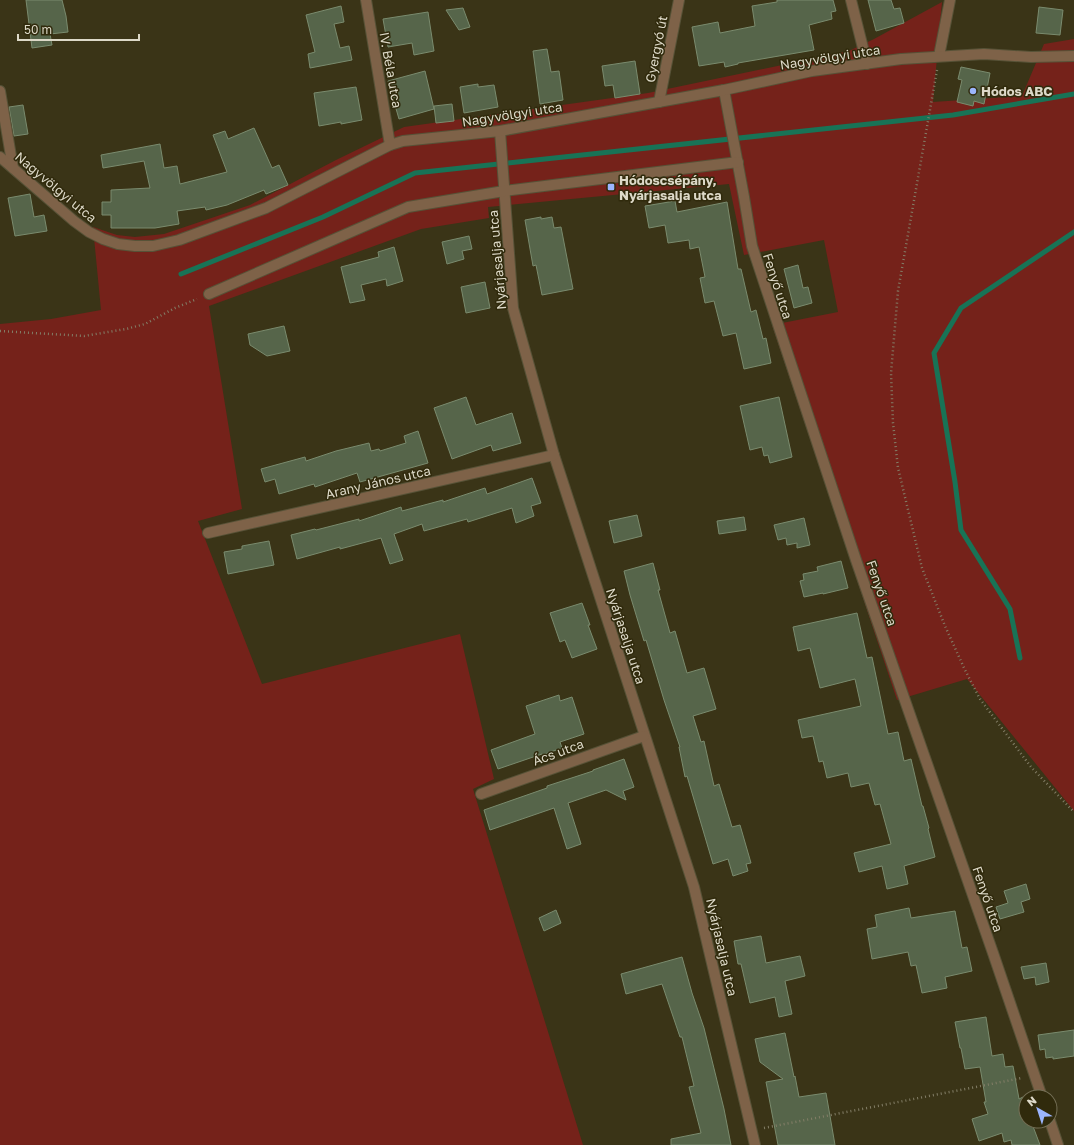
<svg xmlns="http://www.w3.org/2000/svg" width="1074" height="1145" font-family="'Golos Text',sans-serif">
<rect width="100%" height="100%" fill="#3a3417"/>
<path fill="#75221a" d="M 942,2 L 933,102 L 1022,96 L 1044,44 L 1074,39 L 1074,811 L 967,679 L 897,700 L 772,325 L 838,312 L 824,240 L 744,255 L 729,184 L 488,207 L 489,218 L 421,229 L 209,306 L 242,509 L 198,521 L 262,684 L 460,634 L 494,779 L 473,789 L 583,1145 L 0,1145 L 0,324 L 51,319 L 101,310 L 93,227 L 117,235 L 135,237 L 164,234 L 250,205 L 336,160 L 404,127 L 648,93 L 849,51 L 874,39 Z"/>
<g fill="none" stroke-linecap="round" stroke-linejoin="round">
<g stroke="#187356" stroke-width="5">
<path d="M 181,274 L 323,217 L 415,173 L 953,115 L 1074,94"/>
<path d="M 1020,658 L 1010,609 L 961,530 L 955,482 L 934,353 L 961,308 L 1074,232"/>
</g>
</g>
<g fill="#56654a" stroke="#7a8b6e">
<path d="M 26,0 L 62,0 L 66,16 L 68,32 L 50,34 L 52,45 L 32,48 Z"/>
<path d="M 777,0 L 833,0 L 836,11 L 831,12 L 832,19 L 809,25 L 814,50 L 738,63 L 738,64 L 725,67 L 724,62 L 699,66 L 692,27 L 718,22 L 720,33 L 755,26 L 752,6 L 777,2 Z"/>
<path d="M 868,0 L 891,0 L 894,9 L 900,8 L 904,23 L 876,31 Z"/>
<path d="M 341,6 L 344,22 L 334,24 L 340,48 L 349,46 L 352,60 L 310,68 L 308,54 L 315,52 L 306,15 Z"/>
<path d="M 1039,7 L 1063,10 L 1060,35 L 1036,33 Z"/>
<path d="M 463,8 L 470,27 L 459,30 L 446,10 Z"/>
<path d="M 428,12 L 434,51 L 414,55 L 412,43 L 388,47 L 383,19 Z"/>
<path d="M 547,49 L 551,72 L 559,71 L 563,100 L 540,104 L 533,51 Z"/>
<path d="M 635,61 L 640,94 L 615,98 L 613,85 L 605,86 L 602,66 Z"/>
<path d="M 961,67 L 990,73 L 984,104 L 974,101 L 973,106 L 957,102 L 962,80 L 958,79 Z"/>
<path d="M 425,71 L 434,109 L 399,119 L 388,81 Z"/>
<path d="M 478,84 L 478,87 L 494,85 L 498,107 L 464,113 L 460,87 Z"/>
<path d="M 356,87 L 362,120 L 341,124 L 341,122 L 319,126 L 314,93 Z"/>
<path d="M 452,104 L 454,121 L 436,123 L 434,106 Z"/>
<path d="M 23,105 L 28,134 L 14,136 L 9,107 Z"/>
<path d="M 254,128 L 272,168 L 279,165 L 288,185 L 266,194 L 264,190 L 227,205 L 206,210 L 205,207 L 177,211 L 179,224 L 155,228 L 111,228 L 111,215 L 102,215 L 102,202 L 111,202 L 111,190 L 150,188 L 144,161 L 103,168 L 101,155 L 160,144 L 164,168 L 177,166 L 180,184 L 227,172 L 213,135 L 225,131 L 228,139 Z"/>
<path d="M 30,194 L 34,217 L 44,215 L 47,231 L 15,236 L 8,198 Z"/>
<path d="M 675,201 L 677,212 L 727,202 L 738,269 L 741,269 L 751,312 L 756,310 L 763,339 L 766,338 L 771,363 L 744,369 L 736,333 L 723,336 L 714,301 L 705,303 L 700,278 L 705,277 L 699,247 L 690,249 L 689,240 L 668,243 L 665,225 L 649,228 L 645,206 Z"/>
<path d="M 541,217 L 541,219 L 552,217 L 554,228 L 561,227 L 573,289 L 542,295 L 536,265 L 533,266 L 525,220 Z"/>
<path d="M 469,236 L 472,249 L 462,251 L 464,259 L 447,264 L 442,242 Z"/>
<path d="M 394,247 L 403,281 L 387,286 L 386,279 L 361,285 L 365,300 L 350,303 L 341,267 L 379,257 L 378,252 Z"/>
<path d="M 798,265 L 803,288 L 808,287 L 812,303 L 794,308 L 784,269 Z"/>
<path d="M 485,282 L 490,308 L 466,313 L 461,287 Z"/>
<path d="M 284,326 L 290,351 L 267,356 L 250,345 L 248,334 Z"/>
<path d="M 466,397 L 476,425 L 512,413 L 521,443 L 493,451 L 491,445 L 452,459 L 434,408 Z"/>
<path d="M 779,397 L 792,457 L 770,463 L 768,455 L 764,456 L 762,447 L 750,450 L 740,406 Z"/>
<path d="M 418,431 L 428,463 L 360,482 L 357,473 L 315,487 L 314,484 L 279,494 L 275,479 L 265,482 L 261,469 L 305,457 L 306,461 L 336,451 L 369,443 L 371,451 L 379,449 L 380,451 L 406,443 L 404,436 Z"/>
<path d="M 532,478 L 541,503 L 531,506 L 534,516 L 516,523 L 512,508 L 468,522 L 467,519 L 424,531 L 422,524 L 394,534 L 403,560 L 390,564 L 381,538 L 340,549 L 340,547 L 297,559 L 291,535 L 315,529 L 316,530 L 359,519 L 359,521 L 401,507 L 402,511 L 443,500 L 443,502 L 485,488 L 487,494 Z"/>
<path d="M 637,515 L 642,536 L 614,543 L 609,521 Z"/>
<path d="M 744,517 L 746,530 L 719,534 L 717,521 Z"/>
<path d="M 804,518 L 810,545 L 797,548 L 797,543 L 787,545 L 786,538 L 778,540 L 774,525 Z"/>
<path d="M 269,541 L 274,565 L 228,574 L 224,552 L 242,549 L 242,546 Z"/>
<path d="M 841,561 L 848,588 L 823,594 L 823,593 L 804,597 L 800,581 L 804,580 L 803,574 L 818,571 L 817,567 Z"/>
<path d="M 653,563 L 660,590 L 658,590 L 670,633 L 675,631 L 687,673 L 704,668 L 716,709 L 693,716 L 701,742 L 704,741 L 714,786 L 719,784 L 732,827 L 740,825 L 751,863 L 746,864 L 748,871 L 733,876 L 728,859 L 713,864 L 687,776 L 685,777 L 679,747 L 680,747 L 664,700 L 646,640 L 644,641 L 630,595 L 624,571 Z"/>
<path d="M 582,603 L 590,625 L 588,625 L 597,649 L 572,658 L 565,640 L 560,642 L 550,613 Z"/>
<path d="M 857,613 L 867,658 L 872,657 L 888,734 L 898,732 L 904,761 L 911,759 L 922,806 L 923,806 L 929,828 L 928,829 L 935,857 L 904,866 L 908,884 L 887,889 L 882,866 L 859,872 L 854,853 L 891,844 L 880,804 L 875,805 L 869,783 L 851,787 L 848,773 L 827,778 L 823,761 L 819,762 L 813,736 L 802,738 L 798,720 L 861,706 L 855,679 L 820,688 L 810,648 L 798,651 L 793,627 Z"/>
<path d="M 559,695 L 560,701 L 572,697 L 584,734 L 560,742 L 562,748 L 542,755 L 542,754 L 498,769 L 491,750 L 535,734 L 526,706 Z"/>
<path d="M 624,759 L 634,787 L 623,791 L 626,800 L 606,790 L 568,803 L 581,844 L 567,849 L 554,808 L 490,830 L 484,810 L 547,788 L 547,786 L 593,771 L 593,770 Z"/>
<path d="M 1026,884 L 1030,899 L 1021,902 L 1024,912 L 1000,919 L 996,907 L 1008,903 L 1004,891 Z"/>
<path d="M 909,908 L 911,918 L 955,911 L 962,948 L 967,947 L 972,971 L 945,977 L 947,988 L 922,993 L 916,965 L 911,966 L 908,952 L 872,959 L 867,929 L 877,927 L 875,915 Z"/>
<path d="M 556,910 L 561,923 L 544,931 L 539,918 Z"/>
<path d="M 761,936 L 766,963 L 800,956 L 805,976 L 785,981 L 792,1014 L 779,1017 L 775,997 L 750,1003 L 741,964 L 738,964 L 734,941 Z"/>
<path d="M 682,957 L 692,993 L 704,1028 L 724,1109 L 731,1145 L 671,1145 L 671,1139 L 701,1133 L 689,1087 L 694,1086 L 682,1037 L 680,1037 L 662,984 L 626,994 L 621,974 Z"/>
<path d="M 1046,963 L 1049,982 L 1036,985 L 1035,977 L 1024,979 L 1021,967 Z"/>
<path d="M 986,1017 L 992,1056 L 1003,1054 L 1005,1067 L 1013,1066 L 1019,1099 L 1023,1097 L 1026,1107 L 1026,1121 L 1031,1121 L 1040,1145 L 1012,1145 L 1011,1140 L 1004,1142 L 1002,1133 L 979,1141 L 972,1119 L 988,1114 L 984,1102 L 986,1102 L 980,1067 L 965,1069 L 961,1048 L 960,1048 L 955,1022 Z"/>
<path d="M 1074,1030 L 1074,1056 L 1053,1059 L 1053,1057 L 1046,1058 L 1045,1049 L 1040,1050 L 1038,1035 Z"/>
<path d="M 785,1033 L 794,1077 L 795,1076 L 799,1097 L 826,1093 L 835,1145 L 778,1145 L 766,1082 L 783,1079 L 760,1062 L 755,1039 Z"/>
</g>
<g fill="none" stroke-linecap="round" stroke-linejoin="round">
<g stroke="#575237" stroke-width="12">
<g id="minor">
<path d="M 366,0 L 390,145"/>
<path d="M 851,0 L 867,64"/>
<path d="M 939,56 L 950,0"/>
<path d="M 724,90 L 744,197 L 752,246 L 856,560 L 993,953 L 1042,1097"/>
<path d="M 0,91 L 13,168"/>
<path d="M 659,102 L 679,0"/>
<path d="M 500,131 L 513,308 L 554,455 L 694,887 L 755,1145"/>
<path d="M 0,157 L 74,221 L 89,232 L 103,239 L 118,244 L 135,246 L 153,246 L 179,240 L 266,208 L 390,145 L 403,141 L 500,131 L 724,90 L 812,71 L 901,59 L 984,54 L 1031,57 L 1074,56"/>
<path d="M 209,294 L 408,207 L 504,191 L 738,162"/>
<path d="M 208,533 L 554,455"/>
<path d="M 481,794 L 644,736"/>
<path d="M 1050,1121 L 1058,1145"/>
</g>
</g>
<g stroke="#837e67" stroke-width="2.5" stroke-dasharray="1 3" stroke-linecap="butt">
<path d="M 937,70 L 898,291 L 891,373 L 893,423 L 898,468 L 922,568 L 945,626 L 965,670 L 980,699 L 1031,767 L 1074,812"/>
<path d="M 0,331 L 84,336 L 126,329 L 145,324 L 175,308 L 197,299"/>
<path d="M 764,1128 L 1022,1078"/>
</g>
<use href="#minor" stroke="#7e6248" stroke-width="10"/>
</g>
<g fill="#9bb5fd" stroke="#302a0c" stroke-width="1.5">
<circle cx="973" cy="91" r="4"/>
<rect x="607" y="183" width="8" height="8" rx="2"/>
</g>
<g text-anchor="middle" stroke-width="3" stroke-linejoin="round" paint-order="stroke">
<g font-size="13" fill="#ddd9c8" stroke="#302a0c">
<text transform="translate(656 49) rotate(-79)" y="5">Gyergyó út</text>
<text transform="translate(830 57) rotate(-9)" y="5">Nagyvölgyi utca</text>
<text transform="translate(391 70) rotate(80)" y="5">IV. Béla utca</text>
<text transform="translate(512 114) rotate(-9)" y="5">Nagyvölgyi utca</text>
<text transform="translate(56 187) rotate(40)" y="5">Nagyvölgyi utca</text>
<text transform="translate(497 260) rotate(-95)" y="5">Nyárjasalja utca</text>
<text transform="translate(778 286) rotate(72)" y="5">Fenyő utca</text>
<text transform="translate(378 482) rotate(-13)" y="5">Arany János utca</text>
<text transform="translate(882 593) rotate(71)" y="5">Fenyő utca</text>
<text transform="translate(626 636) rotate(72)" y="5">Nyárjasalja utca</text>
<text transform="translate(558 752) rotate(-20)" y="5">Ács utca</text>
<text transform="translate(988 899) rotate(71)" y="5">Fenyő utca</text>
<text transform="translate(722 947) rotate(77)" y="5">Nyárjasalja utca</text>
</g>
<g font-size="13" font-weight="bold" fill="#ddd9c8" stroke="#302a0c" text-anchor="start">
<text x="981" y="96">Hódos ABC</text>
<text x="619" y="185">Hódoscsépány,<tspan x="619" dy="15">Nyárjasalja utca</tspan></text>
</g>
</g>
<g transform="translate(1038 1109) rotate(321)"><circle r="19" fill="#302a0c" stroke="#757057"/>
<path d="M0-3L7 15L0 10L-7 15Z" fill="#9bb5fd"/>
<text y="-6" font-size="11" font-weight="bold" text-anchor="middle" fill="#ddd9c8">N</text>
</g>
<path d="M18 34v6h121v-6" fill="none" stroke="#ddd9c8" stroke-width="2"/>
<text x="24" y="34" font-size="12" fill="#ddd9c8" stroke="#302a0c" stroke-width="3" paint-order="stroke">50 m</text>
</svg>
